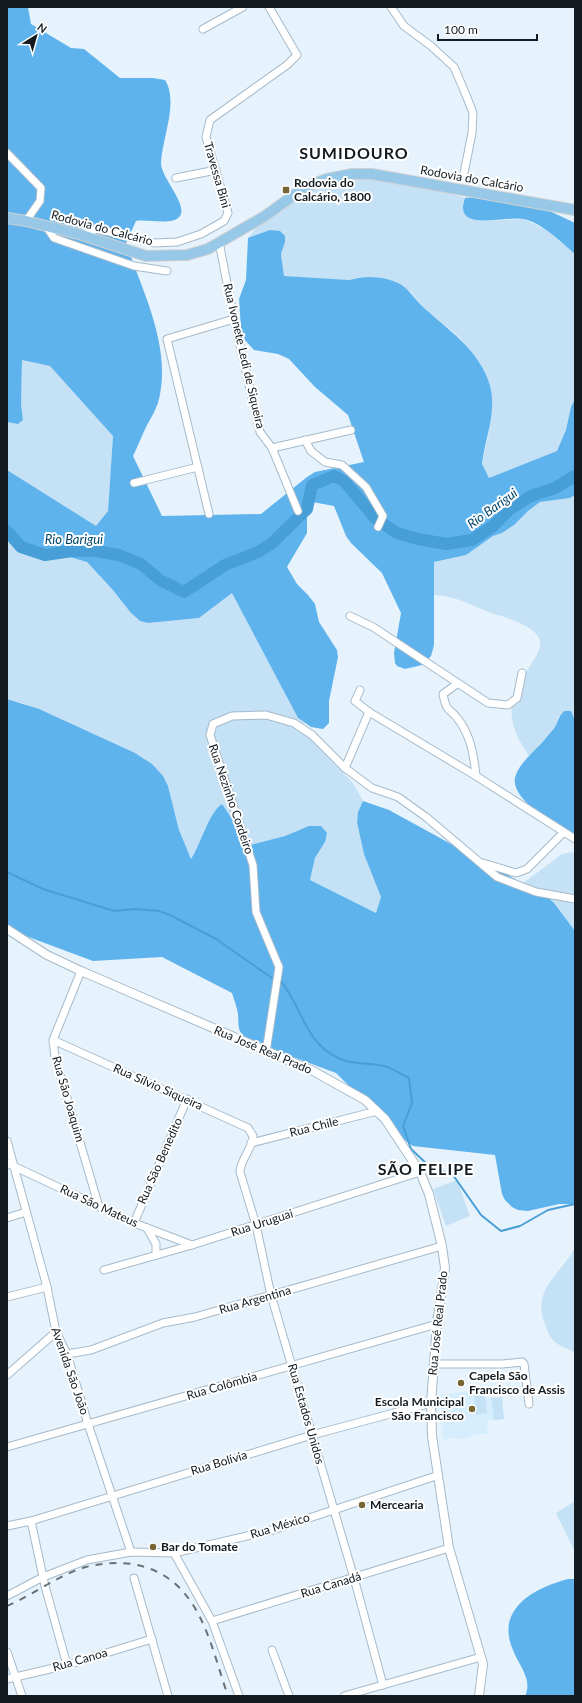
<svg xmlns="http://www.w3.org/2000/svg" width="582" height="1703" font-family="Lato,sans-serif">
<rect width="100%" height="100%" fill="#e6f3fc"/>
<path fill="#d6edfe" d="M 483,1389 L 485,1398 L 502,1397 L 504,1419 L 487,1421 L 488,1434 L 477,1434 L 464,1439 L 450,1438 L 443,1440 L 441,1395 Z"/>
<g fill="#c5e1f5">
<path d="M 362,177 L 446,192 L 465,198 L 463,203 L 485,221 L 524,219 L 548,231 L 575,254 L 575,399 L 571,407 L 566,430 L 558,452 L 489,479 L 482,464 L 489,432 L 485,372 L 480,363 L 459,337 L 421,305 L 411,292 L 360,277 L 351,280 L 284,276 L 281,254 L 285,242 L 248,238 L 261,221 L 312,187 Z"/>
<path d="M 22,360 L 50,366 L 113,436 L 108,511 L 96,527 L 7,470 L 7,422 L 18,424 L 23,420 L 21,404 Z"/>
<path d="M 575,495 L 575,720 L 574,715 L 559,716 L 555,727 L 529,756 C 519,741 509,724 512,705 C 522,655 579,640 495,614 C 473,607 458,596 434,595 L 434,562 L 466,555 L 493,536 L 502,533 L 514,525 L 528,511 L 540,502 L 570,498 Z"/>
<path d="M 7,536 L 45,550 L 87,562 L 112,589 L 131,613 L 140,621 L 148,623 L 199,618 L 232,592 L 298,718 L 303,722 L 309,738 L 353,783 L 363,801 L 358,812 L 381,897 L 376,913 L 310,880 L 315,858 L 325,842 L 299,830 L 285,836 L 250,845 L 222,804 C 210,812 209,825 204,837 C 200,844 195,852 191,859 L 179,830 L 168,786 L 144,758 L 25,704 L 7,699 Z"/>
<path d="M 571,852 L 575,853 L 575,931 L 554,903 L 522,884 L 562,854 Z"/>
<path d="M 457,1180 L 470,1216 L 446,1226 L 433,1189 Z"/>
<path d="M 575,1248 L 575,1353 C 569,1349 562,1347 556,1343 C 550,1338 547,1331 545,1324 C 531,1289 561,1274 575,1248 Z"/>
<path d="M 484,1390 L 487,1413 L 476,1415 L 474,1391 Z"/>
<path d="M 502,1397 L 504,1419 L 494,1420 L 491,1398 Z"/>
<path d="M 575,1501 L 575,1552 L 556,1513 Z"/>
</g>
<g fill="#5eb3ed">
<path d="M 7,7 L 28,7 L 31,24 L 71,48 L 84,49 L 120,78 L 153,78 L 165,80 C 179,102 162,138 161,163 C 161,178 188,204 180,216 C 173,226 148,219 136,221 L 126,243 C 143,293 173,349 158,403 C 155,411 151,418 147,425 C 142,435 138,446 133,456 L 162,516 L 261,514 L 307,477 L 315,472 L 364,462 L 348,415 L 315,387 L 289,359 L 278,354 L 254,350 L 245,340 L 241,328 L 239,299 L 246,280 L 248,238 L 270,230 L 280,231 L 285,236 L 285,242 L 281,254 L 284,276 L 350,280 C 365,275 384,276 398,283 C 408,288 414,298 422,306 C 447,329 481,351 490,386 C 497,412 485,438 482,464 L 489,478 L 557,451 L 566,430 L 571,407 L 575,399 L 575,495 L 570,498 L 540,502 L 528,511 L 514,525 L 502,533 L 493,536 L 466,555 L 434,562 L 434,645 L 431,656 L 422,665 L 405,669 L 397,666 L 395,663 L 394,653 L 401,613 L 382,573 L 351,543 L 346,536 L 334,506 L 307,501 L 307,533 L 287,567 L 297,584 L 308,595 L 315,604 L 319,622 L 337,650 L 338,657 L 329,701 L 329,723 L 323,729 L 311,727 L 298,718 L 232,593 L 199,618 L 148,623 L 140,621 L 131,613 L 112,589 L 87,562 L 45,550 L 7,536 L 7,470 L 96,526 L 108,511 L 113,436 L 50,366 L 22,360 L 21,404 L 23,420 L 18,424 L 7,422 Z"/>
<path d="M 480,196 L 537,205 L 575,223 L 575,254 C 561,242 542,223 524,219 C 507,215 452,234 465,198 Z"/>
<path d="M 7,699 L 39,709 L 135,753 L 152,764 L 163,776 L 168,786 L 179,830 L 191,859 C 201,844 209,812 222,804 L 250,845 L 285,836 L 309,826 L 321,826 L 327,833 L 325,842 L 315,858 L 310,880 L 376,913 L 381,897 L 364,854 L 357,822 L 358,812 L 363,801 L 389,810 L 546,896 L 554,903 L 575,931 L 575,1204 L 559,1204 L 528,1211 L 518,1210 L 512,1207 L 505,1200 L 502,1194 L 495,1155 L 413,1146 L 402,1138 L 336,1073 L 250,1041 C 237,1032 239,1029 238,1014 C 237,1007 234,1000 232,993 L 162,957 L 93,961 L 7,929 Z"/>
<path d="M 564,711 L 571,711 L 575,720 L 575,834 C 558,827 511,801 515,778 C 517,765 537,749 545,739 C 548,735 552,731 555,727 C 558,721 559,716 564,711 Z"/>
<path d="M 568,1579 L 575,1579 L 575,1696 L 525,1696 C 533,1679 519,1666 513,1650 C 495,1609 534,1588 568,1579 Z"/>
</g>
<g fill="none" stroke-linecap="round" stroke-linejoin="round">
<g stroke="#489ed6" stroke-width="2">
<path d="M 7,872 L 43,889 L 114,911 L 134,909 L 159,911 L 172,916 L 216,939 L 272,978"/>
<path d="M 280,980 C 301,1004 304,1042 338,1058 C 354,1066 372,1062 387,1067 C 394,1069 402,1075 409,1078 L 412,1103 L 403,1126 L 411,1149 L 429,1166 L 453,1175 L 481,1215 L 501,1231 L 520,1226 L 548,1210 L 575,1204"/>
</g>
<path stroke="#489ed6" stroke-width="12" d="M 7,531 L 21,547 L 45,555 L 72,551 L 96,551 L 119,555 L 141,564 L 160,580 L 184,592 L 225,565 L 258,552 L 271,544 L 307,509 L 312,485 L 334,476 L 344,481 L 376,519 L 397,533 L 418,539 L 446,544 L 472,540 L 493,526 L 510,509 L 531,496 L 555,488 L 575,476"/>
<g stroke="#a6baca" stroke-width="9">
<g id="minor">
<path d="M 391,7 L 404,26 L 431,46 L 454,67 L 466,95 L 473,113 L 472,133 L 464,173"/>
<path d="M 203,29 L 243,7"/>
<path d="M 7,153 L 41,188 L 40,201 L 26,221"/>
<path d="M 176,178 L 216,170"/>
<path d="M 45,225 L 54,238 L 134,266 L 167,271"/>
<path d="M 82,235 L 97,229 L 154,243 L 177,242 L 201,234 L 224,221 L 228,213 L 206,137 L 210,120 L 287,65 L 297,55 L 269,7"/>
<path d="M 219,242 L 234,319 L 260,432 L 272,448 L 298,511"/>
<path d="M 305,440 L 311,451 L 325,462 L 342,465 L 366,487 L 383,516 L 378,527"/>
<path d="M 272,448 L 351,430"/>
<path d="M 134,483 L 198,467"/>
<path d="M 209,514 L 167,339 L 234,319"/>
<path d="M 350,616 L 373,627 L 488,703 L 508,705 L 517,698 L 522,673"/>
<path d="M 457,684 L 443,694 C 447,714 448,706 458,719 C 471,736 474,756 476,776"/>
<path d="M 360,690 L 355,701 L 369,712 L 476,776 L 575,839"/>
<path d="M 345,768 L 369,712"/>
<path d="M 483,863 L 516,873 L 527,869 L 563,833"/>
<path d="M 81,971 L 53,1040 L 55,1057 L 99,1207"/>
<path d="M 53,1040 L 248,1128 C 249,1130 252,1134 253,1136 C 254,1146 240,1160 240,1172 L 256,1225 L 271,1295 L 354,1578 L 383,1685"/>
<path d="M 266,1052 L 279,967 L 256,912 L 253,865 L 210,735 L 213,724 L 232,716 L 266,715 L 294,723 L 312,735 L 345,768 L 372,788 L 398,797 L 426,817 L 497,877 L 536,892 L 575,899"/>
<path d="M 7,1141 L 47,1287 L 56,1332 L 67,1354 L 88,1424 L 131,1552"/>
<path d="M 251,1143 L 377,1111"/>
<path d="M 7,1163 L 134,1223 L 192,1245"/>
<path d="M 7,1218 L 26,1212"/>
<path d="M 134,1223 L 187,1099"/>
<path d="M 147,1228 L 156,1244 L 156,1255"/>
<path d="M 104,1270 L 192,1245 L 420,1172"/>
<path d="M 7,1297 L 47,1287"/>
<path d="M 67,1354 L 91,1350 L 163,1323 L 195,1317 L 442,1246"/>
<path d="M 434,1364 L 502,1364 L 522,1362 L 524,1364 L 529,1404"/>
<path d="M 7,1375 L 56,1332"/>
<path d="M 7,1447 L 437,1324"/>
<path d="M 31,1521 L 45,1586 L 67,1665"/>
<path d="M 7,1526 L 31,1521 L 312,1435 L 431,1403"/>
<path d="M 174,1553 L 212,1621 L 239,1696"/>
<path d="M 134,1578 L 168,1696"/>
<path d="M 7,1596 L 43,1577 L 87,1560 L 131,1552 L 174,1553 L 273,1530 L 436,1476"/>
<path d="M 212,1621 L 449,1548"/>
<path d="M 272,1650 L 289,1696"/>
<path d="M 7,1652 L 22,1696"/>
<path d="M 7,1679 L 67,1665 L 152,1639"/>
<path d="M 344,1696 L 481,1657"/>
</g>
</g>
<g stroke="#a6baca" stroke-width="10">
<path id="tertiary" d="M 7,929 L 47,955 L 81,971 L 313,1071 L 365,1100 L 385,1119 L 420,1172 L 429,1194 L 442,1246 L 445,1268 L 437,1324 L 431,1403 L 432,1436 L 449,1548 L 483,1664 L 479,1696"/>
</g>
<g stroke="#d0d1d2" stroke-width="12">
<path id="primary" d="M 7,218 L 26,221 L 82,235 L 146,256 L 187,255 L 208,249 L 265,216 L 305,187 L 327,179 L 352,174 L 372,174 L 575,210"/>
</g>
<use href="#minor" stroke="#fff" stroke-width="7"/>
<use href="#tertiary" stroke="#fff" stroke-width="8"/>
<use href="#primary" stroke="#97c8e8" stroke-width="10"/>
<path stroke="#667077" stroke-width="2" stroke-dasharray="7 7" stroke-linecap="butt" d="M 7,1606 C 33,1595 58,1575 86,1567 C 106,1562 128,1561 148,1568 C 202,1587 211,1648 228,1696"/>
</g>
<g fill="#776533" stroke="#fff" stroke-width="1.5">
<rect x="282" y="186" width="8" height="8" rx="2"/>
<circle cx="461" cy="1383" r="4"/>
<circle cx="472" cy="1409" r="4"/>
<circle cx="362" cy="1505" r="4"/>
<circle cx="153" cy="1547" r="4"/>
</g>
<g text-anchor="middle" stroke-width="4" stroke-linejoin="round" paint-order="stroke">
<g font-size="12" fill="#131b20" stroke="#fff">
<text transform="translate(217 175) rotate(74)" y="4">Travessa Bini</text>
<text transform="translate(472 179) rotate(10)" y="4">Rodovia do Calcário</text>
<text transform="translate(102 228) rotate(15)" y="4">Rodovia do Calcário</text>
<text transform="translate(244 356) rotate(77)" y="4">Rua Ivonete Ledi de Siqueira</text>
<text transform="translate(231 799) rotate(71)" y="4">Rua Nezinho Cordeiro</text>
<text transform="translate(263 1050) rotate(23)" y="4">Rua José Real Prado</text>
<text transform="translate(158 1087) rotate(24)" y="4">Rua Sílvio Siqueira</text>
<text transform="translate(68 1099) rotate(74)" y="4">Rua São Joaquim</text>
<text transform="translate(314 1127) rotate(-14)" y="4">Rua Chile</text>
<text transform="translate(160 1161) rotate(-66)" y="4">Rua São Benedito</text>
<text transform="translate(99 1206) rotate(25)" y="4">Rua São Mateus</text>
<text transform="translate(262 1223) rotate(-18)" y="4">Rua Uruguai</text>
<text transform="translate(255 1300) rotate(-16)" y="4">Rua Argentina</text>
<text transform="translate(438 1323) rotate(-84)" y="4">Rua José Real Prado</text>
<text transform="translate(70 1371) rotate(71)" y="4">Avenida São João</text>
<text transform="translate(222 1386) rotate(-16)" y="4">Rua Colômbia</text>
<text transform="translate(306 1414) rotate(74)" y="4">Rua Estados Unidos</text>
<text transform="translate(219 1463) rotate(-17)" y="4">Rua Bolívia</text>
<text transform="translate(280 1526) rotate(-17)" y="4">Rua México</text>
<text transform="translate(331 1585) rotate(-17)" y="4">Rua Canadá</text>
<text transform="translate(80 1660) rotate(-16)" y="4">Rua Canoa</text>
</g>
<g font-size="12" font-weight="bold" fill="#131b20" stroke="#fff" text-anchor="start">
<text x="294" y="187">Rodovia do<tspan x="294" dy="14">Calcário, 1800</tspan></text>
<text x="469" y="1380">Capela São<tspan x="469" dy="14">Francisco de Assis</tspan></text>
<text x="464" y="1406" text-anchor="end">Escola Municipal<tspan x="464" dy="14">São Francisco</tspan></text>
<text x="370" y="1509">Mercearia</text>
<text x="161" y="1551">Bar do Tomate</text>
</g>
<g font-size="13" font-style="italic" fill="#00466b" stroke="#fff">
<text transform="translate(492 508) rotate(-36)" y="5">Rio Barigui</text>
<text x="74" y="544">Rio Barigui</text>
</g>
<g font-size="16" font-weight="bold" letter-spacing="1" fill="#131b20" stroke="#fff">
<text x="354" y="159">SUMIDOURO</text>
<text x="426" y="1175">SÃO FELIPE</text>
</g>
</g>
<rect width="582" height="1703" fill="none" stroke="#131b20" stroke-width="16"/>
<g transform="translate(36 36) rotate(37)" stroke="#ffffff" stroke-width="3" paint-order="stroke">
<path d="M0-3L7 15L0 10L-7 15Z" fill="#131b20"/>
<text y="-6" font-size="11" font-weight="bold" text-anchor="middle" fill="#131b20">N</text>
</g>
<path d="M438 34v6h99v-6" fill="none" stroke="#131b20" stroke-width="2"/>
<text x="444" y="34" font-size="12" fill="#131b20" stroke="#ffffff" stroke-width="3" paint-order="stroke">100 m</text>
</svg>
